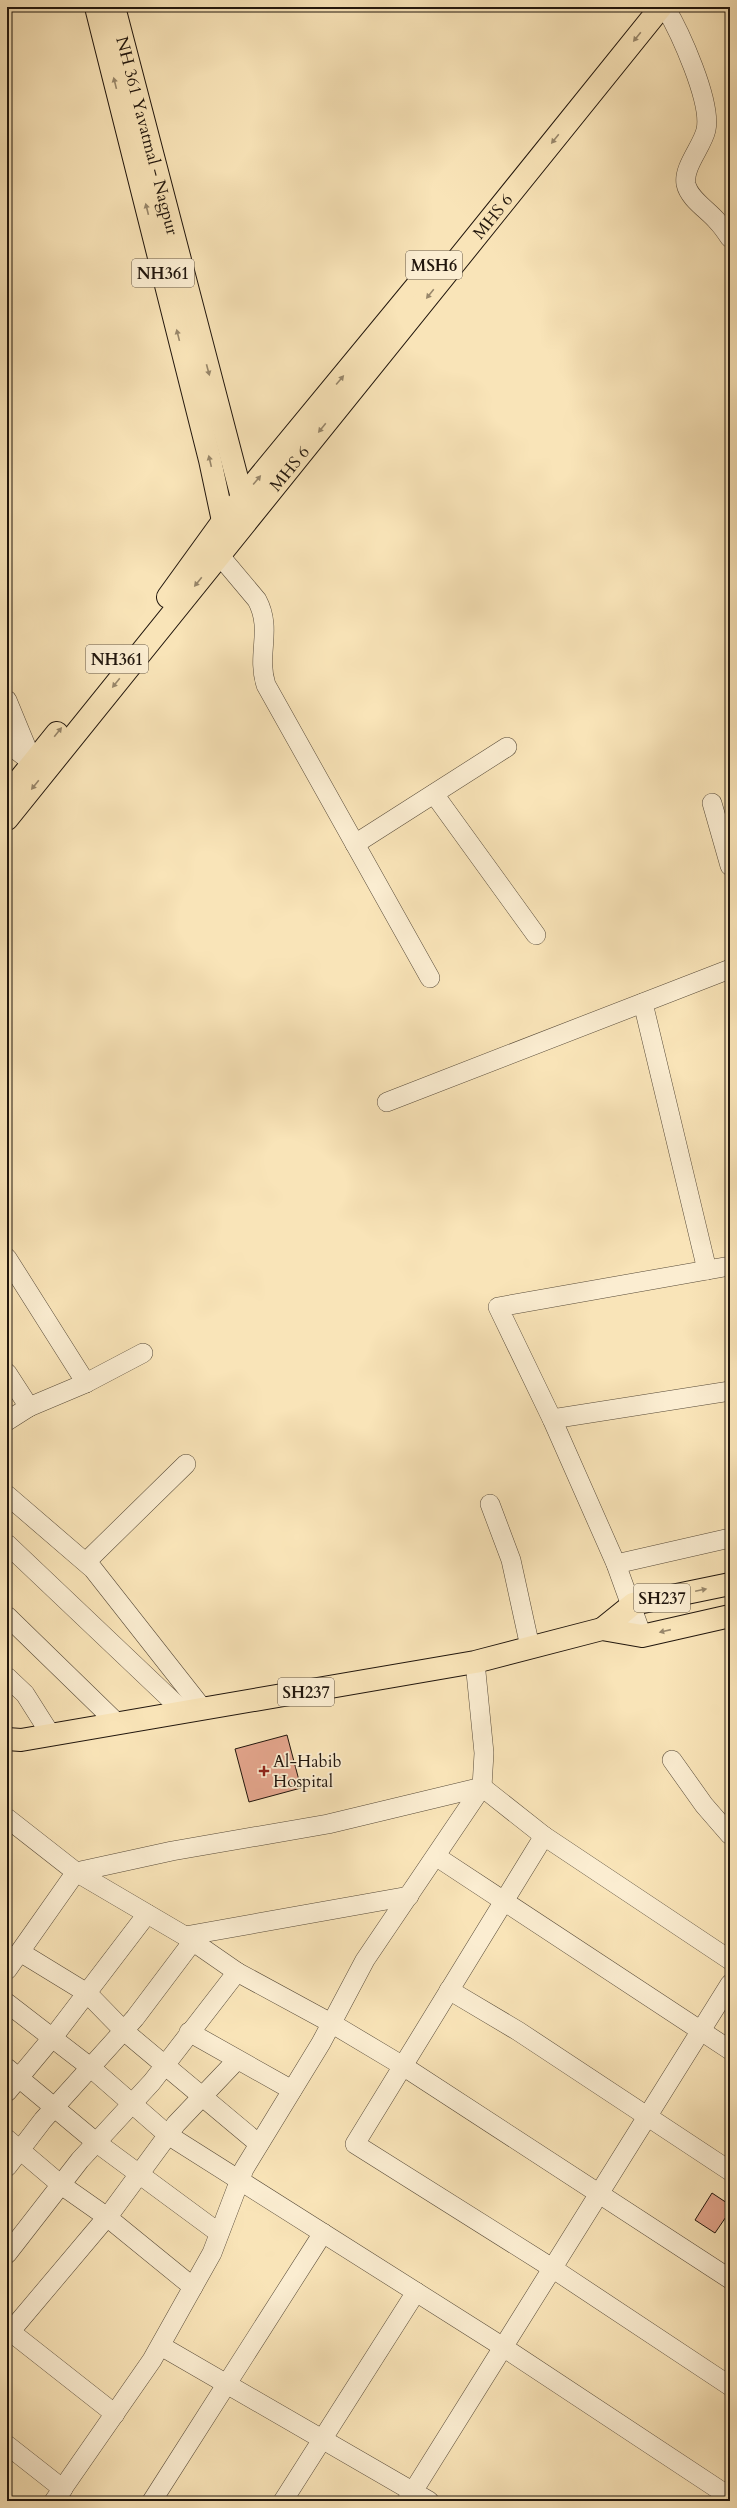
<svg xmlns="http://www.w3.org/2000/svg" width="737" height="2508" font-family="Cardo,serif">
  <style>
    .building { fill: #e3a58c; stroke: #21160d }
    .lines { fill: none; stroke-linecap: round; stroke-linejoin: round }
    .minor-casing { stroke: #574a38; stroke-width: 20 }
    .major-casing { stroke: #21160d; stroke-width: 24 }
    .minor { stroke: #fbedd1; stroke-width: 19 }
    .major { stroke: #f9e4b8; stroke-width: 22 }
    .oneway { fill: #98876b }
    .poi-dot { fill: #8f2418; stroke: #fbedd1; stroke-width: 1.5 }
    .labels { text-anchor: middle; stroke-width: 3.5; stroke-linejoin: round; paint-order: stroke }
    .shield { fill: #fbedd1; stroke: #625648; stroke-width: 1 }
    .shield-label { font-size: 16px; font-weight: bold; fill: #21160d }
    .street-label { font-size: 17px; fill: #21160d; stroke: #fbedd1 }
    .poi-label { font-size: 17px; fill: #21160d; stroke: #fbedd1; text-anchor: start }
  </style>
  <rect width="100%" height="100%" fill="#f9e4b8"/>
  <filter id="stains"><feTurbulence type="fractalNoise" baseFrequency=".005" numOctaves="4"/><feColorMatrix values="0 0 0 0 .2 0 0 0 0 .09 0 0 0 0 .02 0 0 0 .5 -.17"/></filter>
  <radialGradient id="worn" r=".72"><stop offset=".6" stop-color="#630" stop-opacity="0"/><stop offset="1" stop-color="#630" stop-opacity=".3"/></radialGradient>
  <!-- building -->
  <g class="building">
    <path d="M287,1735l14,53 -52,14 -14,-53z"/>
    <path d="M712,2193l18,12v6l-15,22 -20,-13z"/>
  </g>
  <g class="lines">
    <defs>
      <g id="minor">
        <path d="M665,7c15,25 47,95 41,123 -4,17 -23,37 -20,54 3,15 22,26 31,37 5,5 9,11 13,17"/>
        <path d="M210,544l47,56c16,30 -1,54 9,85l164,293"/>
        <path d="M7,700l26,63"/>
        <path d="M7,743l26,20"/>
        <path d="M434,794l102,141"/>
        <path d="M712,803l18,63"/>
        <path d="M355,844l152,-97"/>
        <path d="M643,1003l64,267"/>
        <path d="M387,1102l343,-133"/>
        <path d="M7,1258l79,125"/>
        <path d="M7,1373l22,34"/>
        <path d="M552,1419l178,-28"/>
        <path d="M7,1421l22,-14 57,-24 57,-30"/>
        <path d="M7,1495l86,74 110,140"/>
        <path d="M490,1504l21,56 19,87"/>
        <path d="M7,1544l177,168"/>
        <path d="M86,1562l100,-98"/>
        <path d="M616,1564l114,-26"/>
        <path d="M7,1616l111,108"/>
        <path d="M642,1636l-26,-72 -64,-145 -54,-112 232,-41"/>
        <path d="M7,1677l18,17 26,41"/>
        <path d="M672,1760l32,45 26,30"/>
        <path d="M7,1818l69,54 109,64 52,36 94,51 72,43 327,213"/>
        <path d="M544,1836l-189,308 197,124 178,118"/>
        <path d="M437,1857l293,193"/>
        <path d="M185,1936l224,-40"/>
        <path d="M20,1952l67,41 37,38 135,113"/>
        <path d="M7,1970l69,-98 96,-21 156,-27 154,-37 62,49 186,124"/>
        <path d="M449,1990l69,41 212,140"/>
        <path d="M7,2003l83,64 78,68 335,212 227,150"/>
        <path d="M189,2032l103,58"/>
        <path d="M7,2068l90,75 122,90"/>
        <path d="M7,2092l50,-60 90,-118"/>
        <path d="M7,2139l53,45 47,33 86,70"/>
        <path d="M7,2167l36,-47 92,-102 58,-77"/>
        <path d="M7,2254l73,-94 72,-78 85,-110"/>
        <path d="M7,2329l108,85"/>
        <path d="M10,2332l102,-121 64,-87 60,-63"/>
        <path d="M161,2346l268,155"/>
        <path d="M7,2445l56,44"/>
        <path d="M54,2501l98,-141 60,-107 32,-84 77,-126 44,-83 117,-173 2,-34 -9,-91"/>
        <path d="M152,2501l171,-268"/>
        <path d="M283,2501l133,-209"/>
        <path d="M407,2501l323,-517"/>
      </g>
      <g id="major">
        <path d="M96,7l114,453 13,61 6,8"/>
        <path id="s1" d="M114,7l131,502"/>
        <path d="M168,597l55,-76 201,-244"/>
        <path d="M7,795l50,-62"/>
        <path id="s2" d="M7,819l654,-812"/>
        <path d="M602,1629l31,-25 97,-20"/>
        <path d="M7,1739l14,1 454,-78 127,-33 40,7 88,-20"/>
      </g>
    </defs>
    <!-- minor casing -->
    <use href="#minor" class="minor-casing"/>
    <!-- major casing -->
    <use href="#major" class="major-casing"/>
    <!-- minor -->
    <use href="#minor" class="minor"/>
    <!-- major -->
    <use href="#major" class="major"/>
  </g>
  <!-- one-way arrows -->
  <defs><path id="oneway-solid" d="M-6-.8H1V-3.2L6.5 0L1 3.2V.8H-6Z"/></defs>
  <g class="oneway">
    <use href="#oneway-solid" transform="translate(637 37) rotate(129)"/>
    <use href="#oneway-solid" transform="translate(115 83) rotate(-104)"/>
    <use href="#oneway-solid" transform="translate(555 139) rotate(129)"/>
    <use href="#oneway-solid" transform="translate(147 209) rotate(-104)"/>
    <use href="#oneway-solid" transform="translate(430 294) rotate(129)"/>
    <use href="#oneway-solid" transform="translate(178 335) rotate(-104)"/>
    <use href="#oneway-solid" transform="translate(208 370) rotate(75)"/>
    <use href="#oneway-solid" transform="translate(340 380) rotate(-50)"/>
    <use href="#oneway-solid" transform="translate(322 428) rotate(129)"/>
    <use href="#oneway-solid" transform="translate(210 461) rotate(-103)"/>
    <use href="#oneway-solid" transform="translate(257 480) rotate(-50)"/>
    <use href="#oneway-solid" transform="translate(198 582) rotate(129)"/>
    <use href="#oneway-solid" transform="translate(116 683) rotate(129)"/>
    <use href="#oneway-solid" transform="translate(58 732) rotate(-51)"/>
    <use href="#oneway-solid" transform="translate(35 785) rotate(129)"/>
    <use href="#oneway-solid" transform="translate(701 1590) rotate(-12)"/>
    <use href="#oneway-solid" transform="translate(665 1631) rotate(167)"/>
  </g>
  <!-- markers -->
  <path class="poi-dot" d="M262 1765h4v4h4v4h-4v4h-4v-4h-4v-4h4z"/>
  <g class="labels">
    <!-- shield labels -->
    <g class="shield">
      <rect x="406" y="251" width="56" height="28" rx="3"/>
      <rect x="132" y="259" width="62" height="28" rx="3"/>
      <rect x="86" y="645" width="62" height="28" rx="3"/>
      <rect x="634" y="1584" width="56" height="28" rx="3"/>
      <rect x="278" y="1678" width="56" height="28" rx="3"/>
    </g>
    <g class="shield-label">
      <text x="434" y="271">MSH6</text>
      <text x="163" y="279">NH361</text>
      <text x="117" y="665">NH361</text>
      <text x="662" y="1604">SH237</text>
      <text x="306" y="1698">SH237</text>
    </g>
    <!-- street labels -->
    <g class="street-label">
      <text dy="6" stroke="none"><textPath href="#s1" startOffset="133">NH 361 Yavatmal - Nagpur</textPath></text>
      <text dy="6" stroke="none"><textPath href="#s2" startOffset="774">MHS 6</textPath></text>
      <text dy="6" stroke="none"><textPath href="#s2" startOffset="450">MHS 6</textPath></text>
    </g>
    <!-- poi labels -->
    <g class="poi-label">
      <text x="273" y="1767">Al-Habib<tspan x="273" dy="20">Hospital</tspan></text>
    </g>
  </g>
  <!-- margin -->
  <rect width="737" height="2508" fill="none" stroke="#f9e4b8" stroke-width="24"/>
  <rect x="8" y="8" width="721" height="2492" fill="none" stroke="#21160d" stroke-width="2"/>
  <rect x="12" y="12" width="713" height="2484" fill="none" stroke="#21160d"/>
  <rect width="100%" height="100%" filter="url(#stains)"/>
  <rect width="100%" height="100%" fill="url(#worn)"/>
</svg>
